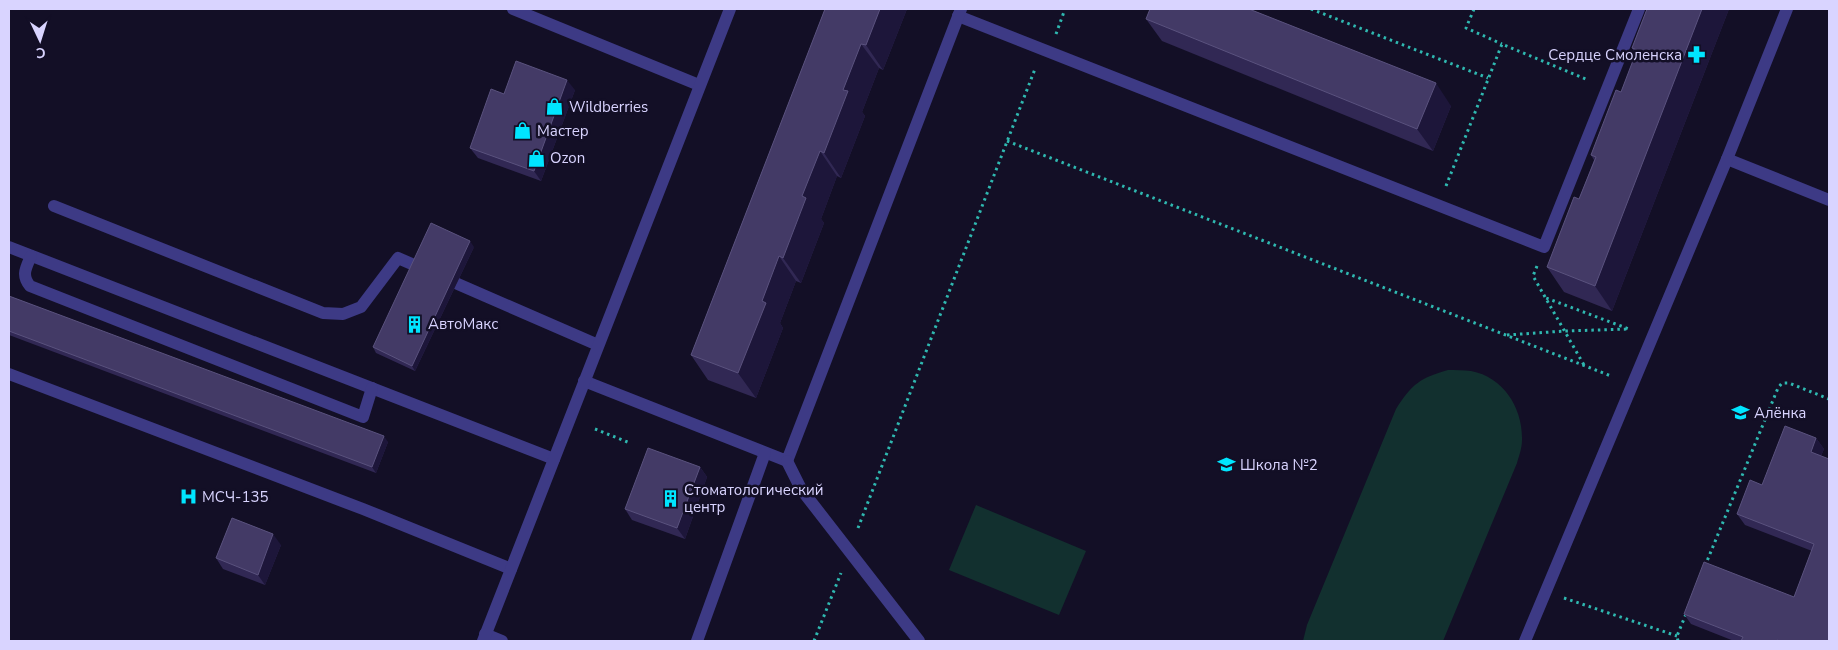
<svg xmlns="http://www.w3.org/2000/svg" width="1838" height="650" font-family="'Nunito Sans',sans-serif">
  <style>
    .green { fill: #12302f }
    .lines { fill: none; stroke-linecap: round; stroke-linejoin: round }
    .path { stroke: #2fb8b0; stroke-width: 3; stroke-dasharray: 2.5 4; stroke-linecap: butt }
    .service { stroke: #3d3a85; stroke-width: 12 }
    .minor { stroke: #3d3a85; stroke-width: 12 }
    .tertiary { stroke: #3d3a85; stroke-width: 12 }
    .wall { fill: #312854 }
    .shaded-wall { fill: #1d163a }
    .building { fill: #433a66; stroke: #5a527e }
    .labels { text-anchor: middle; stroke-width: 5; stroke-linejoin: round; paint-order: stroke }
    .poi-label { font-size: 15px; fill: #d9d4ff; stroke: #130f26; text-anchor: start }
  </style>
  <rect width="100%" height="100%" fill="#130f26"/>
  <!-- green -->
  <g class="green">
    <path d="M1448,370c7,0 16,0 23,1 33,6 52,38 51,69 0,8 -3,16 -5,23l-74,178h-140l4,-16 89,-216c16,-25 24,-31 52,-39z"/>
    <path d="M976,505l110,46 -27,64 -110,-45z"/>
  </g>
  <g class="lines">
    <!-- path -->
    <g class="path">
      <path d="M1311,9l177,69"/>
      <path d="M1474,9l-8,19 36,16"/>
      <path d="M1056,34l9,-25"/>
      <path d="M1007,141l604,235"/>
      <path d="M1446,186l56,-142 86,36"/>
      <path d="M1537,266l-4,10 51,89"/>
      <path d="M1507,335l58,-4 64,-2 -83,-31"/>
      <path d="M595,429l35,14"/>
      <path d="M858,528l177,-459"/>
      <path d="M1705,566l73,-178 4,-5h7l40,16"/>
      <path d="M1564,598l113,38"/>
      <path d="M814,641l27,-68"/>
      <path d="M1678,641l-1,-5 9,-22"/>
    </g>
    <!-- service -->
    <g class="service">
      <path d="M513,9l186,76"/>
      <path d="M958,16l586,231 95,-238"/>
      <path d="M1727,159l102,41"/>
      <path d="M54,206l269,107 20,1 18,-7 37,-49 200,87"/>
      <path d="M9,247l545,212"/>
      <path d="M31,256c-5,12 -10,19 -1,30l333,131 9,-29"/>
      <path d="M9,374l354,135 148,60"/>
      <path d="M584,381l203,80 174,-452"/>
      <path d="M787,461l14,28 118,152"/>
      <path d="M485,634l17,7"/>
      <path d="M697,641l68,-188"/>
    </g>
    <!-- minor -->
    <path class="minor" d="M1525,641l202,-482 60,-150"/>
    <!-- tertiary -->
    <path class="tertiary" d="M483,641l247,-632"/>
  </g>
  <!-- wall -->
  <g class="wall">
    <path d="M825,9h82l-24,61 -4,-2 -17,44 3,4 -24,62 -4,-2 -16,43 3,4 -23,60 -5,-2 -16,42 3,5 -27,70 -48,-18 -17,-25z"/>
    <path d="M1647,9h82l-117,302 -48,-19 -17,-25 32,-68 15,-39 -3,-5 30,-63 15,-38 -4,-6z"/>
    <path d="M1146,19l305,87 -18,45 -271,-110z"/>
    <path d="M575,90l-34,91 -63,-23 -8,-10 34,-54z"/>
    <path d="M474,247l-59,124 -39,-18 -3,-6z"/>
    <path d="M9,296l379,146 -12,31 -367,-138z"/>
    <path d="M1816,438l8,11 -3,7 8,185h-95l-43,-17 -7,-10 110,-17 18,-46 -67,-26 -8,-11z"/>
    <path d="M700,467l7,10 -22,62 -53,-19 -7,-11z"/>
    <path d="M281,545l-16,40 -42,-16 -7,-11z"/>
  </g>
  <!-- shaded-wall -->
  <g class="shaded-wall">
    <path d="M880,9h27l-24,61 -17,-25z"/>
    <path d="M1702,9h27l-117,302 -17,-25z"/>
    <path d="M861,44l18,24 -17,44 3,4 -24,62 -17,-25 19,-63z"/>
    <path d="M567,80l8,10 -34,91 -7,-10z"/>
    <path d="M1436,83l15,23 -18,45 -16,-22z"/>
    <path d="M820,151l17,25 -16,43 3,4 -23,60 -18,-25 19,-62z"/>
    <path d="M470,241l4,6 -59,124 -3,-5z"/>
    <path d="M779,256l17,25 -16,42 3,5 -27,70 -18,-25 24,-72z"/>
    <path d="M384,436l4,6 -12,31 -4,-6z"/>
    <path d="M1816,438l8,11 -6,13 -7,-10z"/>
    <path d="M700,467l7,10 -22,62 -8,-11z"/>
    <path d="M273,534l8,11 -16,40 -7,-10z"/>
  </g>
  <!-- building -->
  <g class="building">
    <path d="M825,9h55l-14,36 -5,-1 -18,46 5,1 -24,62 -4,-2 -18,45 4,2 -23,60 -4,-2 -17,45 4,2 -28,70 -47,-18z"/>
    <path d="M1150,9h99l187,74 -19,46 -271,-110z"/>
    <path d="M1647,9h55l-107,277 -48,-19 27,-70 5,2 17,-42 -5,-2 25,-65 5,2 16,-42 -5,-2z"/>
    <path d="M516,61l51,19 -33,91 -64,-23 21,-59 13,5z"/>
    <path d="M431,223l39,18 -58,125 -39,-19z"/>
    <path d="M9,296l375,140 -12,31 -363,-136z"/>
    <path d="M1785,426l31,12 -5,14 18,7v182h-50l-2,-1 -1,1h-35l2,-4 -59,-23 20,-52 90,35 20,-53 -77,-30 13,-34 12,5z"/>
    <path d="M648,448l52,19 -23,61 -52,-19z"/>
    <path d="M232,518l41,16 -15,41 -42,-17z"/>
  </g>
  <!-- icons -->
  <defs>
    <symbol id="pharmacy-bare" viewBox="-9 -9 18 18"><path d="M-2-6h4v4h4v4h-4v4h-4v-4h-4v-4h4Z" fill="#00e5ff" stroke="#130f26" stroke-width="2.5" paint-order="stroke"/></symbol>
    <symbol id="shop-bare" viewBox="-9 -9 18 18"><path d="M-5-2.5h2.3a2.7 3.5 0 0 1 5.4 0H5L5.5 6h-11ZM-1.5-2.5h3a1.5 2.3 0 0 0-3 0Z" fill="#00e5ff" stroke="#130f26" stroke-width="2.5" paint-order="stroke"/></symbol>
    <symbol id="building-bare" viewBox="-9 -9 18 18"><path d="M-4-6H4V6H1V3H-1V6H-4ZM-2.5-4.3h1.7v1.8h-1.7ZM.8-4.3h1.7v1.8H.8ZM-2.5-1h1.7V.8h-1.7ZM.8-1h1.7V.8H.8Z" fill="#00e5ff" stroke="#130f26" stroke-width="2.5" paint-order="stroke"/></symbol>
    <symbol id="school-bare" viewBox="-9 -9 18 18"><path d="M0-5L7-2L0 1L-7-2ZM-4 1L0 2.5L4 1V4Q0 6-4 4Z" fill="#00e5ff" stroke="#130f26" stroke-width="2.5" paint-order="stroke"/></symbol>
    <symbol id="hospital-bare" viewBox="-9 -9 18 18"><path d="M-5-5h3v3.5h4V-5h3V5h-3V1.5h-4V5h-3Z" fill="#00e5ff" stroke="#130f26" stroke-width="2.5" paint-order="stroke"/></symbol>
  </defs>
  <g fill-rule="evenodd">
    <use href="#pharmacy-bare" x="1684" y="42" width="25" height="25"/>
    <use href="#shop-bare" x="542" y="94" width="25" height="25"/>
    <use href="#shop-bare" x="510" y="118" width="25" height="25"/>
    <use href="#shop-bare" x="524" y="146" width="25" height="25"/>
    <use href="#building-bare" x="402" y="312" width="25" height="25"/>
    <use href="#school-bare" x="1728" y="400" width="25" height="25"/>
    <use href="#school-bare" x="1214" y="452" width="25" height="25"/>
    <use href="#hospital-bare" x="176" y="484" width="25" height="25"/>
    <use href="#building-bare" x="658" y="486" width="25" height="25"/>
  </g>
  <g class="labels">
    <!-- poi labels -->
    <g class="poi-label">
      <text x="1682" y="60" text-anchor="end">Сердце Смоленска</text>
      <text x="569" y="112">Wildberries</text>
      <text x="537" y="136">Мастер</text>
      <text x="550" y="163">Ozon</text>
      <text x="428" y="329">АвтоМакс</text>
      <text x="1754" y="418">Алёнка</text>
      <text x="1240" y="470">Школа №2</text>
      <text x="684" y="495">Стоматологический<tspan x="684" dy="17">центр</tspan></text>
      <text x="202" y="502">МСЧ-135</text>
    </g>
  </g>
  <!-- border -->
  <rect width="1838" height="650" fill="none" stroke="#d9d4ff" stroke-width="20"/>
  <!-- north arrow -->
  <g transform="translate(40 40) rotate(176)" stroke="#130f26" stroke-width="4" paint-order="stroke">
  <path d="M0-4L9 19L0 12L-9 19Z" fill="#d9d4ff"/>
  <text y="-8" font-size="14" font-weight="bold" text-anchor="middle" fill="#d9d4ff">С</text>
  </g>
</svg>
